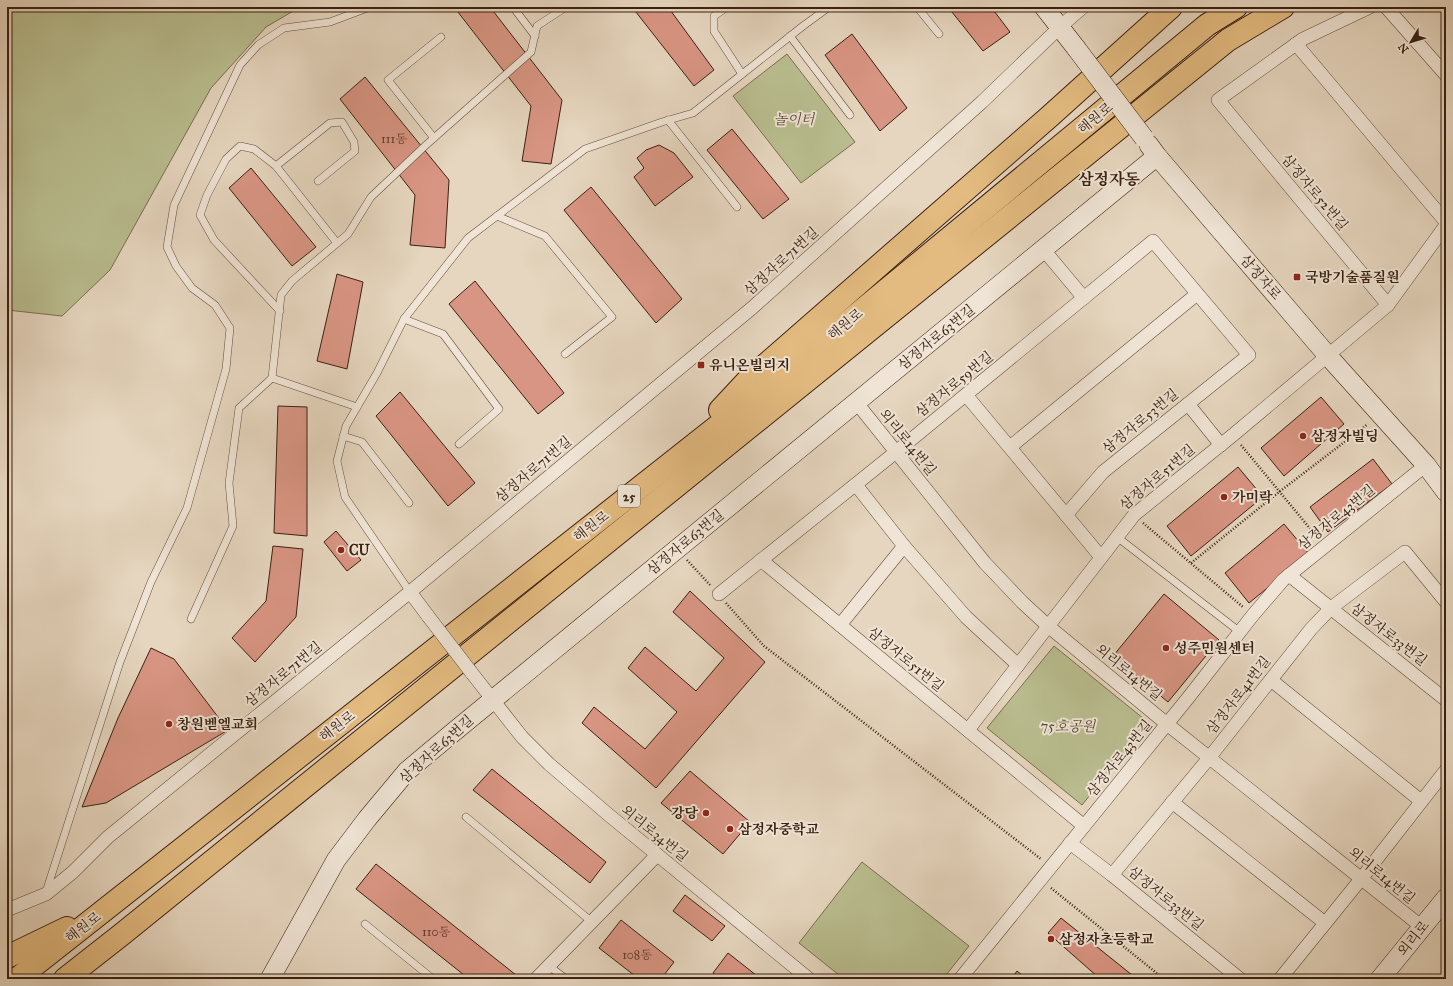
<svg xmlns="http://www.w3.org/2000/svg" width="1453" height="986" font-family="'IM FELL Great Primer','Noto Serif KR',serif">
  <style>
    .green { fill: #b9bd8f; stroke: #7a6e50 }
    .building { fill: #d99583; stroke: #3a2011 }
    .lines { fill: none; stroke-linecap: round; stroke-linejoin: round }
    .lane-casing { stroke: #654e3c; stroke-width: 8 }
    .street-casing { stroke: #654e3c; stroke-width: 14 }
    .secondary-casing { stroke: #3a2011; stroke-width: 20 }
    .highway-casing { stroke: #3a2011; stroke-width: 24 }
    .path { stroke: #3a2011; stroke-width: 2.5; stroke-dasharray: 1 2; stroke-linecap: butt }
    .lane { stroke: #efe4d5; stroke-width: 7 }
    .street { stroke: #efe4d5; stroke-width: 13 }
    .secondary { stroke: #efe4d5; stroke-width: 19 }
    .highway { stroke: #e3bb80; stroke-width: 22 }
    .street-bridge-casing { stroke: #654e3c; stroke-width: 14; stroke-linecap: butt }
    .secondary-bridge-casing { stroke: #3a2011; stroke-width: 20; stroke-linecap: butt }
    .street-bridge { stroke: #efe4d5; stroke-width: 13 }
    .secondary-bridge { stroke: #efe4d5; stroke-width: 19 }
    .poi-dot { fill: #8f2418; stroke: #efe4d5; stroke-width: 1.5 }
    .labels { text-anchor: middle; stroke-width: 4; stroke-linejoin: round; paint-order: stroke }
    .number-label { font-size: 12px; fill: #623d2e }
    .shield { fill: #efe4d5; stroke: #705b4c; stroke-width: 1 }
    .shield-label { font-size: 13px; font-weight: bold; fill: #3a2011 }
    .street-label { font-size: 14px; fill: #3a2011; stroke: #efe4d5 }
    .park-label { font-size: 14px; font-style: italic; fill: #5a4730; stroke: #efe4d5 }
    .poi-label { font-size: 14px; font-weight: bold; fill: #3a2011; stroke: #efe4d5; text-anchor: start }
    .quarter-label { font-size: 16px; font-weight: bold; fill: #3a2011; stroke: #efe4d5 }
  </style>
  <rect width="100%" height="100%" fill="#e6d6bf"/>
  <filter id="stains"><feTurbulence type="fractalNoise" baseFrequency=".005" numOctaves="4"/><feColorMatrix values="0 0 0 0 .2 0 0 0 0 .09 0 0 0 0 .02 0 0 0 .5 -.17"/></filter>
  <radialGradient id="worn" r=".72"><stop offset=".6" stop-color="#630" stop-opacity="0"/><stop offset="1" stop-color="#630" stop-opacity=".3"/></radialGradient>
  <!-- green -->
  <g class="green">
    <path d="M7,7h293l-34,20 -55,61 -101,182 -48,46 -55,-6z"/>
    <path d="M787,54l68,88 -54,41 -68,-87z"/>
    <path d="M1054,646l95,77 -67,82 -95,-77z"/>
    <path d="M862,862l107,84 -26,33h-99l-45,-36z"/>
  </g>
  <!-- building -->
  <g class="building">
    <path d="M454,7h36l72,93 -11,64 -29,-3 9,-55z"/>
    <path d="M632,7h36l46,63 -20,16z"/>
    <path d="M948,7h43l19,25 -27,19z"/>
    <path d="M852,34l55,74 -27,23 -55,-76z"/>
    <path d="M365,77l84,103 -4,68 -35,-3 5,-50 -75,-96z"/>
    <path d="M732,129l57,70 -26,20 -56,-69z"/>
    <path d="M659,145l15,8 19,24 -38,29 -21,-29 10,-9 -7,-10 9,-8z"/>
    <path d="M251,168l65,79 -24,19 -63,-78z"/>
    <path d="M591,187l91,112 -26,24 -92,-113z"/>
    <path d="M337,274l26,8 -16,87 -30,-8z"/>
    <path d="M475,281l89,112 -26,21 -89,-110z"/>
    <path d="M400,392l75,91 -27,23 -72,-90z"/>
    <path d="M1321,397l23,27 -60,52 -23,-28z"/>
    <path d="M278,406l29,1v129l-33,-3z"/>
    <path d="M1373,459l19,25 -64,48 -18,-25z"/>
    <path d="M1238,467l25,30 -72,59 -24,-30z"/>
    <path d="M1284,524l25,30 -60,49 -24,-30z"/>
    <path d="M336,531l25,29 -14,11 -23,-29z"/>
    <path d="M273,546l30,3 -7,68 -41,45 -23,-24 34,-37z"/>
    <path d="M690,591l75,71 -109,126 -74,-65 12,-16 51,42 32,-37 -49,-44 17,-21 51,44 28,-33 -51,-46z"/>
    <path d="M1164,594l55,46 -51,62 -55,-46z"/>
    <path d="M151,648l23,11 54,71 -122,73 -24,4 36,-89z"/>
    <path d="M492,769l114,93 -16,21 -117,-93z"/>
    <path d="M690,771l60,51 -27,32 -62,-51z"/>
    <path d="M376,864l140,111 -4,4h-43l-113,-90z"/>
    <path d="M685,895l40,31 -13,15 -39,-30z"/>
    <path d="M1061,918l76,61h-39l1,-1 -51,-45z"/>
    <path d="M621,920l53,42 -13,17h-22l-40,-31z"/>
    <path d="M728,953l33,26h-41l-7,-6z"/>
    <path d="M1017,971l10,8h-16z"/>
  </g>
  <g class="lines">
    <defs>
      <g id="lane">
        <path d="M513,7l22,29"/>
        <path d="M727,7l-13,9v15l28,43"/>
        <path d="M917,7l22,27"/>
        <path d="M790,36l60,79"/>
        <path d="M668,120l69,87"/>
        <path d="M434,138l-46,-58 53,-43"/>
        <path d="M276,166l54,-43 12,-1 12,20 1,9 -37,30"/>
        <path d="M497,216l48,20 67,81 -47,37"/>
        <path d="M280,311l-66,-71 -14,-25 7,-20 19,-36 14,-13 14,3 22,17 61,77"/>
        <path d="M404,319l39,15 56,75 -40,35"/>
        <path d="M357,407l-85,-29 9,-83 11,-14 56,-47 23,-37 55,-52 105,-93 6,-26 29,-19"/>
        <path d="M343,436l19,6 47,61"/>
        <path d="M1117,537l123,95"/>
        <path d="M410,592l-65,-95 -8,-36 9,-35 31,-53 27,-54 64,-81 117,-89 77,-27 31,-9 110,-87 26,-19"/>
        <path d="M191,619l42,-93 -4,-43 10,-75 33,-30"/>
        <path d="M466,817l126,105"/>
        <path d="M46,892l74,-230 31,-80 36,-74 39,-139 4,-41 -15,-23 -23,-17 -16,-22 -9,-19 7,-42 66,-140 18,-20 26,-17 46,-6 40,-15"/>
        <path d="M365,924l68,55"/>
        <path d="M549,966l17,13"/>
      </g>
      <g id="street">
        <path d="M1370,7l-67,32 -85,61 170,205"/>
        <path d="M1386,7l60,68"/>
        <path d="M1296,44l150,178"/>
        <path d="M1043,249l41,49"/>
        <path d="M966,395l135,162"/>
        <path d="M856,402l129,161 37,39 26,24 119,98 255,203"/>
        <path d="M1188,404l33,41"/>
        <path d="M1010,447l187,-153"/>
        <path d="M856,485l48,61 62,71 52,48"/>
        <path d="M761,560l323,266"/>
        <path d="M1289,575l157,125"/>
        <path d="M410,592l18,24"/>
        <path d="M719,594l177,-142 257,-211 96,114 -146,117 -37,43"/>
        <path d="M840,625l64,-79"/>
        <path d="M471,672l51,65 27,27 61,52 199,163"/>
        <path d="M1271,680l150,121"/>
        <path d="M968,730l166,-215 99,-80 155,-130 58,-80"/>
        <path d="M1172,802l153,121"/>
        <path d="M1070,843l42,32 128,104"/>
        <path d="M1112,875l97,-117 102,-129 20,-21 74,-56 41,50"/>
        <path d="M7,910l39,-16 27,-22 35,-35 302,-245 342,-284 230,-206 78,-75 23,-20"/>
        <path d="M536,979l121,-124"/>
        <path d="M960,979l228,-281 65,-83 30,-35 143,-115"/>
        <path d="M1280,979l81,-100 85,-109"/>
      </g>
      <g id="secondary">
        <path d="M1044,7l32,41"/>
        <path d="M1149,145l8,11 171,200 98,109 20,27"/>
        <path d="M270,979l66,-119 31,-41 40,-48 49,-41 701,-574"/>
        <path d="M1380,979l66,-81"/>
      </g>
      <g id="highway">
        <path d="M720,410l27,-29 302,-264 122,-110"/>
        <path d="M7,957l60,-29"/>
        <path d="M17,979l787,-621 403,-333 29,-18"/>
        <path d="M65,979l56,-44 1107,-895 55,-33"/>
      </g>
    </defs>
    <!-- lane casing -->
    <use href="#lane" class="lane-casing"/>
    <!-- street casing -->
    <use href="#street" class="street-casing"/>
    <!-- secondary casing -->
    <use href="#secondary" class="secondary-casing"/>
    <!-- highway casing -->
    <use href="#highway" class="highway-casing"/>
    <!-- path -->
    <g class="path">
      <path d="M1241,445l76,92"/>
      <path d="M1143,523l100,84"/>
      <path d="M687,560l24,26"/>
      <path d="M1191,563l88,-71 89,-68"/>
      <path d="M726,603l38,43 277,213"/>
      <path d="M1051,888l113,91"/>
    </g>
    <!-- lane -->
    <use href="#lane" class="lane"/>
    <!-- street -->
    <use href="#street" class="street"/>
    <!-- secondary -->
    <use href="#secondary" class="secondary"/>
    <!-- highway -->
    <use href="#highway" class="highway"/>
    <defs>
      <path id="street-bridge" d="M428,616l43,56"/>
      <path id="secondary-bridge" d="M1076,48l68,90"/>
    </defs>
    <!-- street-bridge casing -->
    <use href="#street-bridge" class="street-bridge-casing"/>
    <!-- secondary-bridge casing -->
    <use href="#secondary-bridge" class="secondary-bridge-casing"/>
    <!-- street-bridge -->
    <use href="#street-bridge" class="street-bridge"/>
    <!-- secondary-bridge -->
    <use href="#secondary-bridge" class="secondary-bridge"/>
  </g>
  <!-- markers -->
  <g class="poi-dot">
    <rect x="1293" y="273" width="8" height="8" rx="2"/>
    <rect x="697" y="361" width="8" height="8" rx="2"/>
    <circle cx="1303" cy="436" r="4"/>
    <circle cx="1224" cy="497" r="4"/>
    <circle cx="341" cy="550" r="4"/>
    <circle cx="1166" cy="648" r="4"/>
    <circle cx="169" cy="724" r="4"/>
    <circle cx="706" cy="813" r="4"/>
    <circle cx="730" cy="829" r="4"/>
    <circle cx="1051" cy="939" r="4"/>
  </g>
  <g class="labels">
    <!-- number labels -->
    <g class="number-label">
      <text x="394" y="143">111동</text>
      <text x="436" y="936">110동</text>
      <text x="637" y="959">108동</text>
    </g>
    <!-- shield labels -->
    <rect class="shield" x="618" y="485" width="22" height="22" rx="3"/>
    <g class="shield-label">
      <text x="629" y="501">25</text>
    </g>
    <!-- street labels -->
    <g class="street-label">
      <text transform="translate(1095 118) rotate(-40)" y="5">해원로</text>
      <text transform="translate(1315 192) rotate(50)" y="5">삼정자로52번길</text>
      <text transform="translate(781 261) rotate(-42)" y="5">삼정자로71번길</text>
      <text transform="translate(1261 277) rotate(49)" y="5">삼정자로</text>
      <text transform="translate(845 324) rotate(-40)" y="5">해원로</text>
      <text transform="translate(936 337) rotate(-39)" y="5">삼정자로63번길</text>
      <text transform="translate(954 384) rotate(-39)" y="5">삼정자로59번길</text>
      <text transform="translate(1140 421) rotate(-39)" y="5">삼정자로53번길</text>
      <text transform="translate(908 442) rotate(51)" y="5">외리로14번길</text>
      <text transform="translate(533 469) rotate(-40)" y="5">삼정자로71번길</text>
      <text transform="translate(1157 477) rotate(-40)" y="5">삼정자로51번길</text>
      <text transform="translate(1336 517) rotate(-39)" y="5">삼정자로43번길</text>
      <text transform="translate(591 526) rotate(-38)" y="5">해원로</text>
      <text transform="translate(685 542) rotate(-39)" y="5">삼정자로63번길</text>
      <text transform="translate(1389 634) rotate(38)" y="5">삼정자로33번길</text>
      <text transform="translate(906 659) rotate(39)" y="5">삼정자로51번길</text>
      <text transform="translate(1129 672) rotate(39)" y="5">외리로14번길</text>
      <text transform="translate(283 674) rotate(-39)" y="5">삼정자로71번길</text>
      <text transform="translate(1238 695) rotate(-52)" y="5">삼정자로41번길</text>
      <text transform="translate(337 726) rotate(-38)" y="5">해원로</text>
      <text transform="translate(436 749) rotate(-42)" y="5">삼정자로63번길</text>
      <text transform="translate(1119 758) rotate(-51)" y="5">삼정자로43번길</text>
      <text transform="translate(655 833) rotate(39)" y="5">외리로34번길</text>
      <text transform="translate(1382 875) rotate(39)" y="5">외리로14번길</text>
      <text transform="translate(1166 898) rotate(39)" y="5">삼정자로33번길</text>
      <text transform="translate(83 927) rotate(-38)" y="5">해원로</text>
      <text transform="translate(1413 938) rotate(-51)" y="5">외리로</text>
    </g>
    <!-- park labels -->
    <g class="park-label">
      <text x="794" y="124">놀이터</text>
      <text x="1068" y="731">75호공원</text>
    </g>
    <!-- poi labels -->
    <g class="poi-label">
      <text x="1305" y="282">국방기술품질원</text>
      <text x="709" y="370">유니온빌리지</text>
      <text x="1311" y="441">삼정자빌딩</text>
      <text x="1232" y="502">가미락</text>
      <text x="349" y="555">CU</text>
      <text x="1174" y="653">성주민원센터</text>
      <text x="177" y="729">창원벧엘교회</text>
      <text x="698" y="818" text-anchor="end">강당</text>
      <text x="738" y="834">삼정자중학교</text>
      <text x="1059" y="944">삼정자초등학교</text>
    </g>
    <!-- quarter labels -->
    <g class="quarter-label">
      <text x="1109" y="185">삼정자동</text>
    </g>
  </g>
  <!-- margin -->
  <rect width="1453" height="986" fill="none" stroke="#e6d6bf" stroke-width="24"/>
  <rect x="8" y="8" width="1437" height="970" fill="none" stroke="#3a2011" stroke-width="2"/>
  <rect x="12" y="12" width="1429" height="962" fill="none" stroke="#3a2011"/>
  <!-- north arrow -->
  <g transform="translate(1411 42) rotate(232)" stroke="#efe4d5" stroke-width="3" paint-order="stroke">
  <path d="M0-3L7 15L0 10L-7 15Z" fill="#3a2011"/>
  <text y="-6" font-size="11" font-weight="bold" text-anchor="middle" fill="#3a2011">N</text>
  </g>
  <rect width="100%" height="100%" filter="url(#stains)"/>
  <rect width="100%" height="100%" fill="url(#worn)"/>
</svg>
